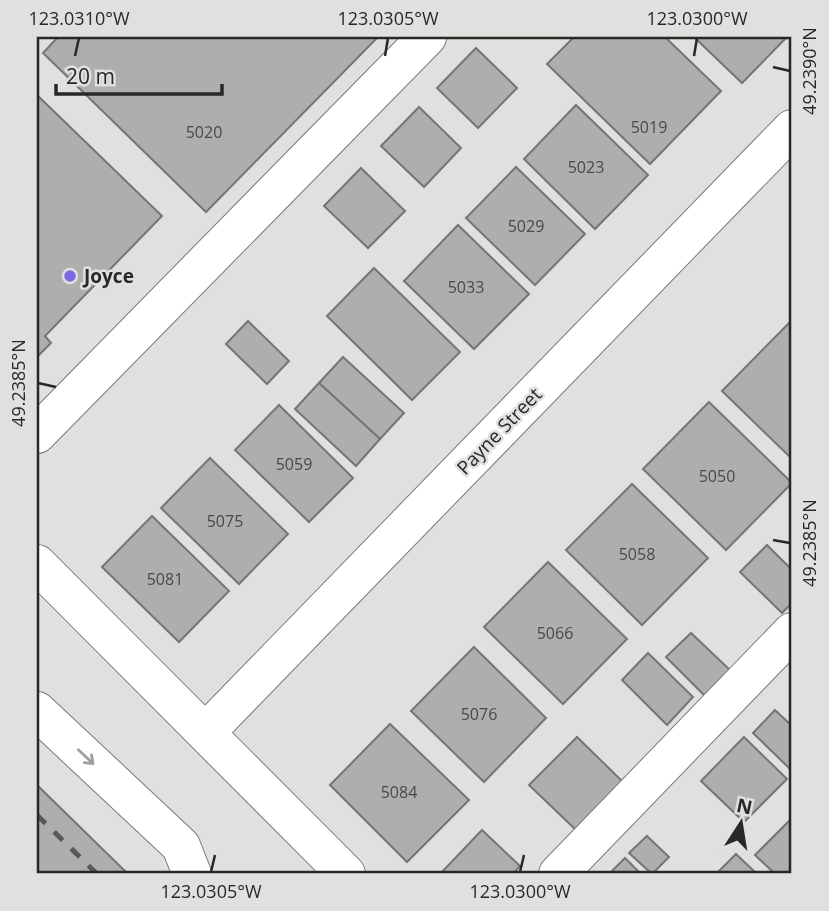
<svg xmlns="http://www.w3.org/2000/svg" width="829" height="911" font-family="'Open Sans',sans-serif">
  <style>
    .building { fill: #adafac; stroke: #737673; stroke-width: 2 }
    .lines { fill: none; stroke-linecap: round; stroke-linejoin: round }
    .minor-casing { stroke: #787b77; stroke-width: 40 }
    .minor { stroke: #fff; stroke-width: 38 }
    .rail { stroke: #585a57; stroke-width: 5; stroke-dasharray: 12 12; stroke-linecap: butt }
    .oneway { stroke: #9e9f9e }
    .ticks { fill: none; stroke: #282927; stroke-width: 2.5 }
    .poi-dot { fill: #8067e2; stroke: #dee1dd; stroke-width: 2.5 }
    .labels { text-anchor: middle; stroke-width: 5; stroke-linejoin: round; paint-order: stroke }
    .number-label { font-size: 16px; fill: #494a48 }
    .poi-label { font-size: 19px; font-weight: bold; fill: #282927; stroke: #dee1dd; text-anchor: start }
    .street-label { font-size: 19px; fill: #282927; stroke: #dee1dd }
    .neatline { fill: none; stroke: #282927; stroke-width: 2.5 }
    .ticks-label { font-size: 18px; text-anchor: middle; fill: #282927 }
  </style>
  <rect width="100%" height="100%" fill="#dee1dd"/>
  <!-- building -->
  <g class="building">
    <path d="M58,37h316l2,2 -170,173 -163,-159z"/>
    <path d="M574,37h91l56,54 -71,73 -103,-100z"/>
    <path d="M694,37h93l-45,46z"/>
    <path d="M476,48l41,40 -39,40 -41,-40z"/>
    <path d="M37,95l125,121 -117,120 6,7 -14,14z"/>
    <path d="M576,105l72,70 -53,54 -71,-70z"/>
    <path d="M419,107l42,41 -37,39 -43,-41z"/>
    <path d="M516,167l69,67 -50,51 -69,-67z"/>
    <path d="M361,168l44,43 -37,37 -44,-42z"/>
    <path d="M458,225l71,69 -55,55 -70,-68z"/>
    <path d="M374,268l86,84 -48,48 -85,-84z"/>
    <path d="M248,321l41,40 -22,23 -41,-40z"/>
    <path d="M790,322l2,2v135l-70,-68z"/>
    <path d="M343,357l61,56 -24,26 -61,-56z"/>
    <path d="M319,383l61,56 -24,27 -61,-57z"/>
    <path d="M709,402l83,81 -66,67 -83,-81z"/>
    <path d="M279,405l74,73 -44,44 -74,-72z"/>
    <path d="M210,458l78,76 -49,50 -78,-76z"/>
    <path d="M632,484l76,74 -66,67 -76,-75z"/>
    <path d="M152,516l77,75 -50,51 -77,-75z"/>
    <path d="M767,545l25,25v33l-10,10 -42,-41z"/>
    <path d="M548,562l79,77 -64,65 -79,-77z"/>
    <path d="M691,633l39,37 -25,26 -39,-39z"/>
    <path d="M474,647l72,71 -62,64 -73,-71z"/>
    <path d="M648,653l45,44 -26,28 -45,-45z"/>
    <path d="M775,710l17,16 -2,43 -37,-36z"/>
    <path d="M390,724l79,76 -62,62 -77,-77z"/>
    <path d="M577,737l46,45 -47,48 -47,-45z"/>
    <path d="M744,737l43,42 -43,43 -43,-41z"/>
    <path d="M37,785l90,88 -1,1h-89z"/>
    <path d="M792,818v56h-17l-20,-19z"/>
    <path d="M482,830l38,36 -7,8h-73z"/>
    <path d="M647,836l22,21 -17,17 -23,-21z"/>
    <path d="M736,854l21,20h-41z"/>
    <path d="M625,858l16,16h-32z"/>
  </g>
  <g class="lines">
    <defs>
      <g id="minor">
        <path d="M37,434l390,-397"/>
        <path d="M37,564l309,310"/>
        <path d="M37,711l144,135 11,28"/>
        <path d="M206,732l586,-603"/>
        <path d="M558,874l234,-242"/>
      </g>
    </defs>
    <!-- minor casing -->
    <use href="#minor" class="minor-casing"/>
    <!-- minor -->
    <use href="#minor" class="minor"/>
    <!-- rail -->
    <path class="rail" d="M37,815l60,59"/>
  </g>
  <!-- one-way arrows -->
  <defs><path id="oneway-shaft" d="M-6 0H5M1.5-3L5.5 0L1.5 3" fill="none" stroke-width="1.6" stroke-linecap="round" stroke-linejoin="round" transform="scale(1.75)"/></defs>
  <use class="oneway" href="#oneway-shaft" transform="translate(86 757) rotate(43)"/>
  <!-- ticks -->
  <path class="ticks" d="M75,56l4,-18M385,56l3,-18M694,56l3,-18M773,67l17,4M38,383l18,4M773,540l17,3M211,872l4,-17M520,872l4,-17"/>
  <!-- markers -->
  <circle class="poi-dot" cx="70" cy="276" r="7"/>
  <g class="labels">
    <!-- number labels -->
    <g class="number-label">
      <text x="649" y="133">5019</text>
      <text x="204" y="138">5020</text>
      <text x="586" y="173">5023</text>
      <text x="526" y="232">5029</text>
      <text x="466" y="293">5033</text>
      <text x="294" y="470">5059</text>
      <text x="717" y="482">5050</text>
      <text x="225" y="527">5075</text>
      <text x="637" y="560">5058</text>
      <text x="165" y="585">5081</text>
      <text x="555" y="639">5066</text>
      <text x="479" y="720">5076</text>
      <text x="399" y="798">5084</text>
    </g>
    <!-- poi labels -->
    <g class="poi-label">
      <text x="84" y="283">Joyce</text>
    </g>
    <!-- street labels -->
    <g class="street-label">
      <text transform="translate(499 431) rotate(-46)" y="7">Payne Street</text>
    </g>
  </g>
  <!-- border -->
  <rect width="829" height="911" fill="none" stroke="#dee1dd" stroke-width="77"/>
  <!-- north arrow -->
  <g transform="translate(741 823) rotate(12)" stroke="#dee1dd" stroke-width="5" paint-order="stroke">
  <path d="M0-5L12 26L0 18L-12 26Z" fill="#282927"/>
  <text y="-10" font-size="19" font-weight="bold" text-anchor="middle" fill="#282927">N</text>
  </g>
  <!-- scale -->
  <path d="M56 84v10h166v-10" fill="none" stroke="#282927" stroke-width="3.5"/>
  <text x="66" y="84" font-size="21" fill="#282927" stroke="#dee1dd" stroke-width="5" paint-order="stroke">20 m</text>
  <rect x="38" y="38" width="752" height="834" class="neatline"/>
  <g class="ticks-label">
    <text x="79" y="25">123.0310°W</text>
    <text x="388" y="25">123.0305°W</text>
    <text x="697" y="25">123.0300°W</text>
    <text transform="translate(810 71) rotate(-90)" y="6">49.2390°N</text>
    <text transform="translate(19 383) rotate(-90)" y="6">49.2385°N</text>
    <text transform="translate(810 543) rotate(-90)" y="6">49.2385°N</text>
    <text x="211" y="898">123.0305°W</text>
    <text x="520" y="898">123.0300°W</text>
  </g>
</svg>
